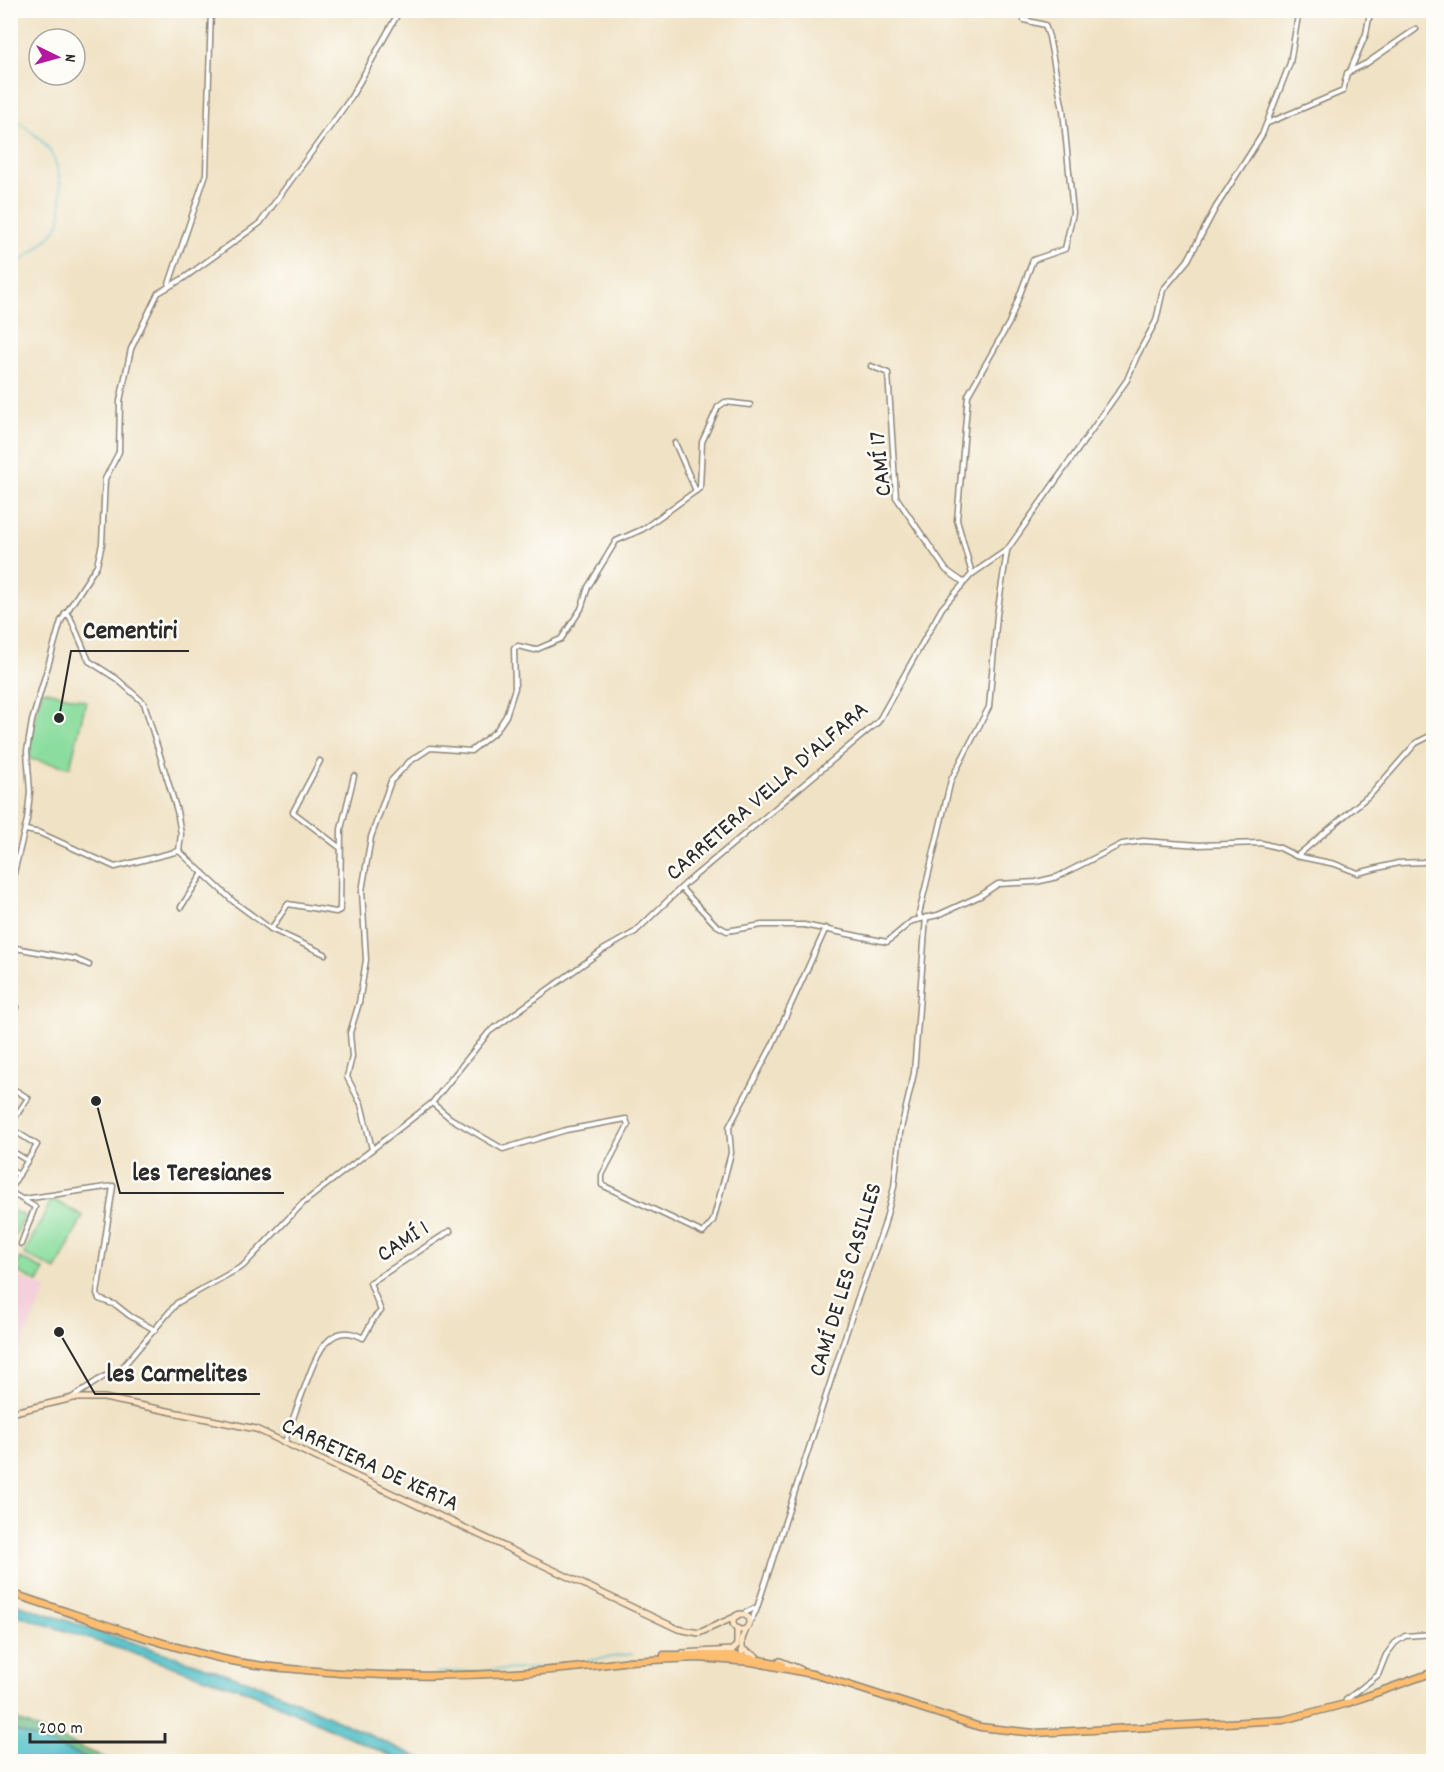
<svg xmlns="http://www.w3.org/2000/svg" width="1444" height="1772" font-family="Dekko,sans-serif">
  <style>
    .built { fill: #f4cfdc }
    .green { fill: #8add9e; stroke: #5a8464; stroke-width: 1.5 }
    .forest { fill: #6fbc85; stroke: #4d7458; stroke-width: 1.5 }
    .water { fill: #52bfc8; stroke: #3e757a; stroke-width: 1.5 }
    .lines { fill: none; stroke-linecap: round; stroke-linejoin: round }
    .stream { stroke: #52bfc8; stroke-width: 1.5 }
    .minor-casing { stroke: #8e8678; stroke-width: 7 }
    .secondary-casing { stroke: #8e8678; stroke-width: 8 }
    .primary-casing { stroke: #8e8678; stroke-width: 9 }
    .minor { stroke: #fff; stroke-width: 4 }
    .secondary { stroke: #fee5c5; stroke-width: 5 }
    .primary { stroke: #fcbd6f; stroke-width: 6 }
    .labels { text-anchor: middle; stroke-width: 5; stroke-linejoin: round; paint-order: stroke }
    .street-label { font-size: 24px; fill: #2b2b2b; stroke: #fdfcf7 }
    .leader { fill: none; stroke: #2b2b2b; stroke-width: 2 }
    .callout-dot { fill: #2b2b2b; stroke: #fdfcf7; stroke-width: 2 }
    .callout-label { font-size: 26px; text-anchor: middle; font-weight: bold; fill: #2b2b2b; stroke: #fdfcf7; stroke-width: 5; stroke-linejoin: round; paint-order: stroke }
  </style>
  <rect width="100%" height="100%" fill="#fdfcf7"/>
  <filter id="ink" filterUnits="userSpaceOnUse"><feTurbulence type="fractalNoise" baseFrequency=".0167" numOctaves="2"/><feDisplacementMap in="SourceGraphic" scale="12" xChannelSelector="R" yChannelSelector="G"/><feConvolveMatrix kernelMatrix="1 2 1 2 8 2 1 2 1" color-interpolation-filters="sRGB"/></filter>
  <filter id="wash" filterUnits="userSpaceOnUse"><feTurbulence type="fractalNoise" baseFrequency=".008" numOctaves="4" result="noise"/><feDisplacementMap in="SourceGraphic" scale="24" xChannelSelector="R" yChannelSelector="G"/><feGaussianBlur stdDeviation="1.35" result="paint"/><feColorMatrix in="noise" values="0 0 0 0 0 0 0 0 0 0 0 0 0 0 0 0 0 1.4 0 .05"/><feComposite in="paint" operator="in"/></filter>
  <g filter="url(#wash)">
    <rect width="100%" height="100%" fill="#f0e2c5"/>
    <!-- built -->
    <path class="built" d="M11,1274l36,15 -36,78z"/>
    <!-- green -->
    <g class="green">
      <path d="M42,690l44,11 -16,66 -40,-8 1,-23z"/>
      <path d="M52,1199l31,17 -27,54 -32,-16z"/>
      <path d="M11,1210l14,6 -13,26h-2z"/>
      <path d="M20,1258l24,12 -6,12 -24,-12z"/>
    </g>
    <!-- forest -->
    <path class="forest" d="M10,1717l103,44h-18l-84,-32z"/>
    <!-- water -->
    <g class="water">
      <path d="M11,1602l252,84 163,75h-24l-150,-68 -241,-80z"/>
      <path d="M11,1729l84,32h-75l-9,-3z"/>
    </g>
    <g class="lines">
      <!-- stream -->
      <g class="stream">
        <path d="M10,115c37,28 51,38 51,87 0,12 0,22 -8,31 -8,10 -32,28 -43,36"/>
        <path d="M436,1673l105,-5 91,-14"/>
      </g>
    </g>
  </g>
  <g filter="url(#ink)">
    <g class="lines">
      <defs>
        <g id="minor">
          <path d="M1350,71l16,-37 3,-16"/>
          <path d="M1268,123l75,-32 4,-18 20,-10 49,-34"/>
          <path d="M168,287l38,-113 5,-164"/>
          <path d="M871,366l17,7 8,124 50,73 17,12"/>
          <path d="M675,443l21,48"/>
          <path d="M972,574l-15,-54 11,-125 41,-72 24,-63 32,-11 8,-36 -10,-103 -14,-73 -4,-12 -21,-5 -1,-10"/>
          <path d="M65,613l5,4 19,44 28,18 27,24 33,108 4,23 -2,17"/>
          <path d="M320,761l-27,51 46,35"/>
          <path d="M26,830l14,3 75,34 64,-16 55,51 37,27 54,25"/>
          <path d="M1297,856l76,-64 43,-49 18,-9"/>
          <path d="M681,888l35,37 11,6 35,-6h42l83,17 25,-21 26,-6 42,-19 18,-12 38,-2 21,-5 65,-33 21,-3 56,4 62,-2 19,5 16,8 39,8 23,9 40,-10 25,-1 11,-3"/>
          <path d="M10,889l17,-69 3,-28 -3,-41 5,-30 29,-100 36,-56 5,-21 3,-65 14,-27 1,-51 11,-52 27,-56 26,-15 76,-55 90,-124 50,-89"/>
          <path d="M181,907l22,-34"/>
          <path d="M921,919l-2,-5 32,-134 38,-73 8,-92 10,-64"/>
          <path d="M271,929l17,-25 48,8 4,-2 1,-81 13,-53"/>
          <path d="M10,947l65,12 14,6"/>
          <path d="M10,1001l7,6"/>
          <path d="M10,1087l18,11 -18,27"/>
          <path d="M432,1103l18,15 53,31 63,-19 60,-11 2,6 -26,50v10l101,48 10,-12 18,-68 -2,-26 43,-81 54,-118"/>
          <path d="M10,1108l8,5"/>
          <path d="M10,1128l27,17 -27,44"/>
          <path d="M372,1149l-11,-45 -14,-27 5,-20 -2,-24 9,-30 7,-43 -4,-69 9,-54 20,-56 18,-19 21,-14 41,3 25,-20 10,-15 9,-28 -1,-40 4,-2 17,4 26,-11 20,-30 7,-22 28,-46 27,-12 57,-41 2,-46 16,-35 7,-5 25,3"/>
          <path d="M10,1150l18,11"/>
          <path d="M10,1170l9,5"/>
          <path d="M10,1192l25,15 -14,37"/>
          <path d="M24,1199l89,-13 -16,108 2,5 17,6 14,11 25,14"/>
          <path d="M73,1397l30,-20 17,-7 57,-67 66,-37 60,-63 129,-100 57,-71 114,-82 32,-18 50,-48 193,-162 64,-114 30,-34 35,-24 120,-170 10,-24 19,-35 7,-31 25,-30 28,-53 46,-72 28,-72 9,-53"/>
          <path d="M285,1442c6,-18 12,-35 19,-53 9,-24 22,-72 59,-51l11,-20 7,-7 -11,-28 80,-52"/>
          <path d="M743,1614l14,-7"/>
          <path d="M749,1623l7,-12 100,-308 28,-77 10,-39 6,-54 14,-60 12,-156"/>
          <path d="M1345,1704l1,-4 32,-25 8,-20 9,-12 10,-7 29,-2"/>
        </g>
        <g id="secondary">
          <path d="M10,1413l63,-15h31l152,31 422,200 21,4 38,-17"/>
          <circle cx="741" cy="1622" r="8"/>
          <path d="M742,1649l14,7"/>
          <path d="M742,1652v-13l4,-10"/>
          <path d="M683,1653l49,-3 5,-5v-17"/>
          <path d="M780,1661l20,8"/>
        </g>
        <g id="primary">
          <path d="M10,1593c73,23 147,52 222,68 36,7 72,9 108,12 98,6 193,2 290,-12"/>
          <path d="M664,1655h69l49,9"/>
          <path d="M628,1661l70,-3 54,4 65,13 163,52 55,6 248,-13 62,-16 89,-32"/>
        </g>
      </defs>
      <!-- minor casing -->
      <use href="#minor" class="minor-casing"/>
      <!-- secondary casing -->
      <use href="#secondary" class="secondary-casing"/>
      <!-- primary casing -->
      <use href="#primary" class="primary-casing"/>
      <!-- minor -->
      <use href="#minor" class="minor"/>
      <!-- secondary -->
      <use href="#secondary" class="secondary"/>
      <!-- primary -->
      <use href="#primary" class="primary"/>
    </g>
  </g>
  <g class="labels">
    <!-- street labels -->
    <g class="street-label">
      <text transform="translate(879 464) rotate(-96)" y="8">CAMÍ 17</text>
      <text transform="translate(766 790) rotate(-41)" y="8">CARRETERA VELLA D'ALFARA</text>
      <text transform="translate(402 1240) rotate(-33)" y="8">CAMÍ 1</text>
      <text transform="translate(844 1279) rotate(-73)" y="8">CAMÍ DE LES CASILLES</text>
      <text transform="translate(371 1463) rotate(25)" y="8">CARRETERA DE XERTA</text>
    </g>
  </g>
  <!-- callouts -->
  <path class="leader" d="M59 718L71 651H189M96 1101L120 1193H284M59 1332L95 1394H260"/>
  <g class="callout-dot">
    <circle cx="59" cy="718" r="6"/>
    <circle cx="96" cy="1101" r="6"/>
    <circle cx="59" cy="1332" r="6"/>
  </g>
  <g class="callout-label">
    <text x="130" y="638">Cementiri</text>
    <text x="202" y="1180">les Teresianes</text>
    <text x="177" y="1381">les Carmelites</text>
  </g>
  <!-- margin -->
  <rect width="1444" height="1772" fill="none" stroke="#fdfcf7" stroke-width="36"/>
  <!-- north arrow -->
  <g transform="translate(57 57) rotate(95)"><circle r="28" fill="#fdfcf7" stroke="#a9a8a5" stroke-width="1.5"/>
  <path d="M0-4.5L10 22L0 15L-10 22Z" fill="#b5179e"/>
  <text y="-9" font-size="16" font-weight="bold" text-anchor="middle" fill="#2b2b2b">N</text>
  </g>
  <!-- scale -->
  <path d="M30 1733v9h135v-9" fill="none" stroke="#2b2b2b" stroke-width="3"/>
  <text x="39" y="1733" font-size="18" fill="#2b2b2b" stroke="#fdfcf7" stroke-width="4.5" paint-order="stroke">200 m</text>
</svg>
